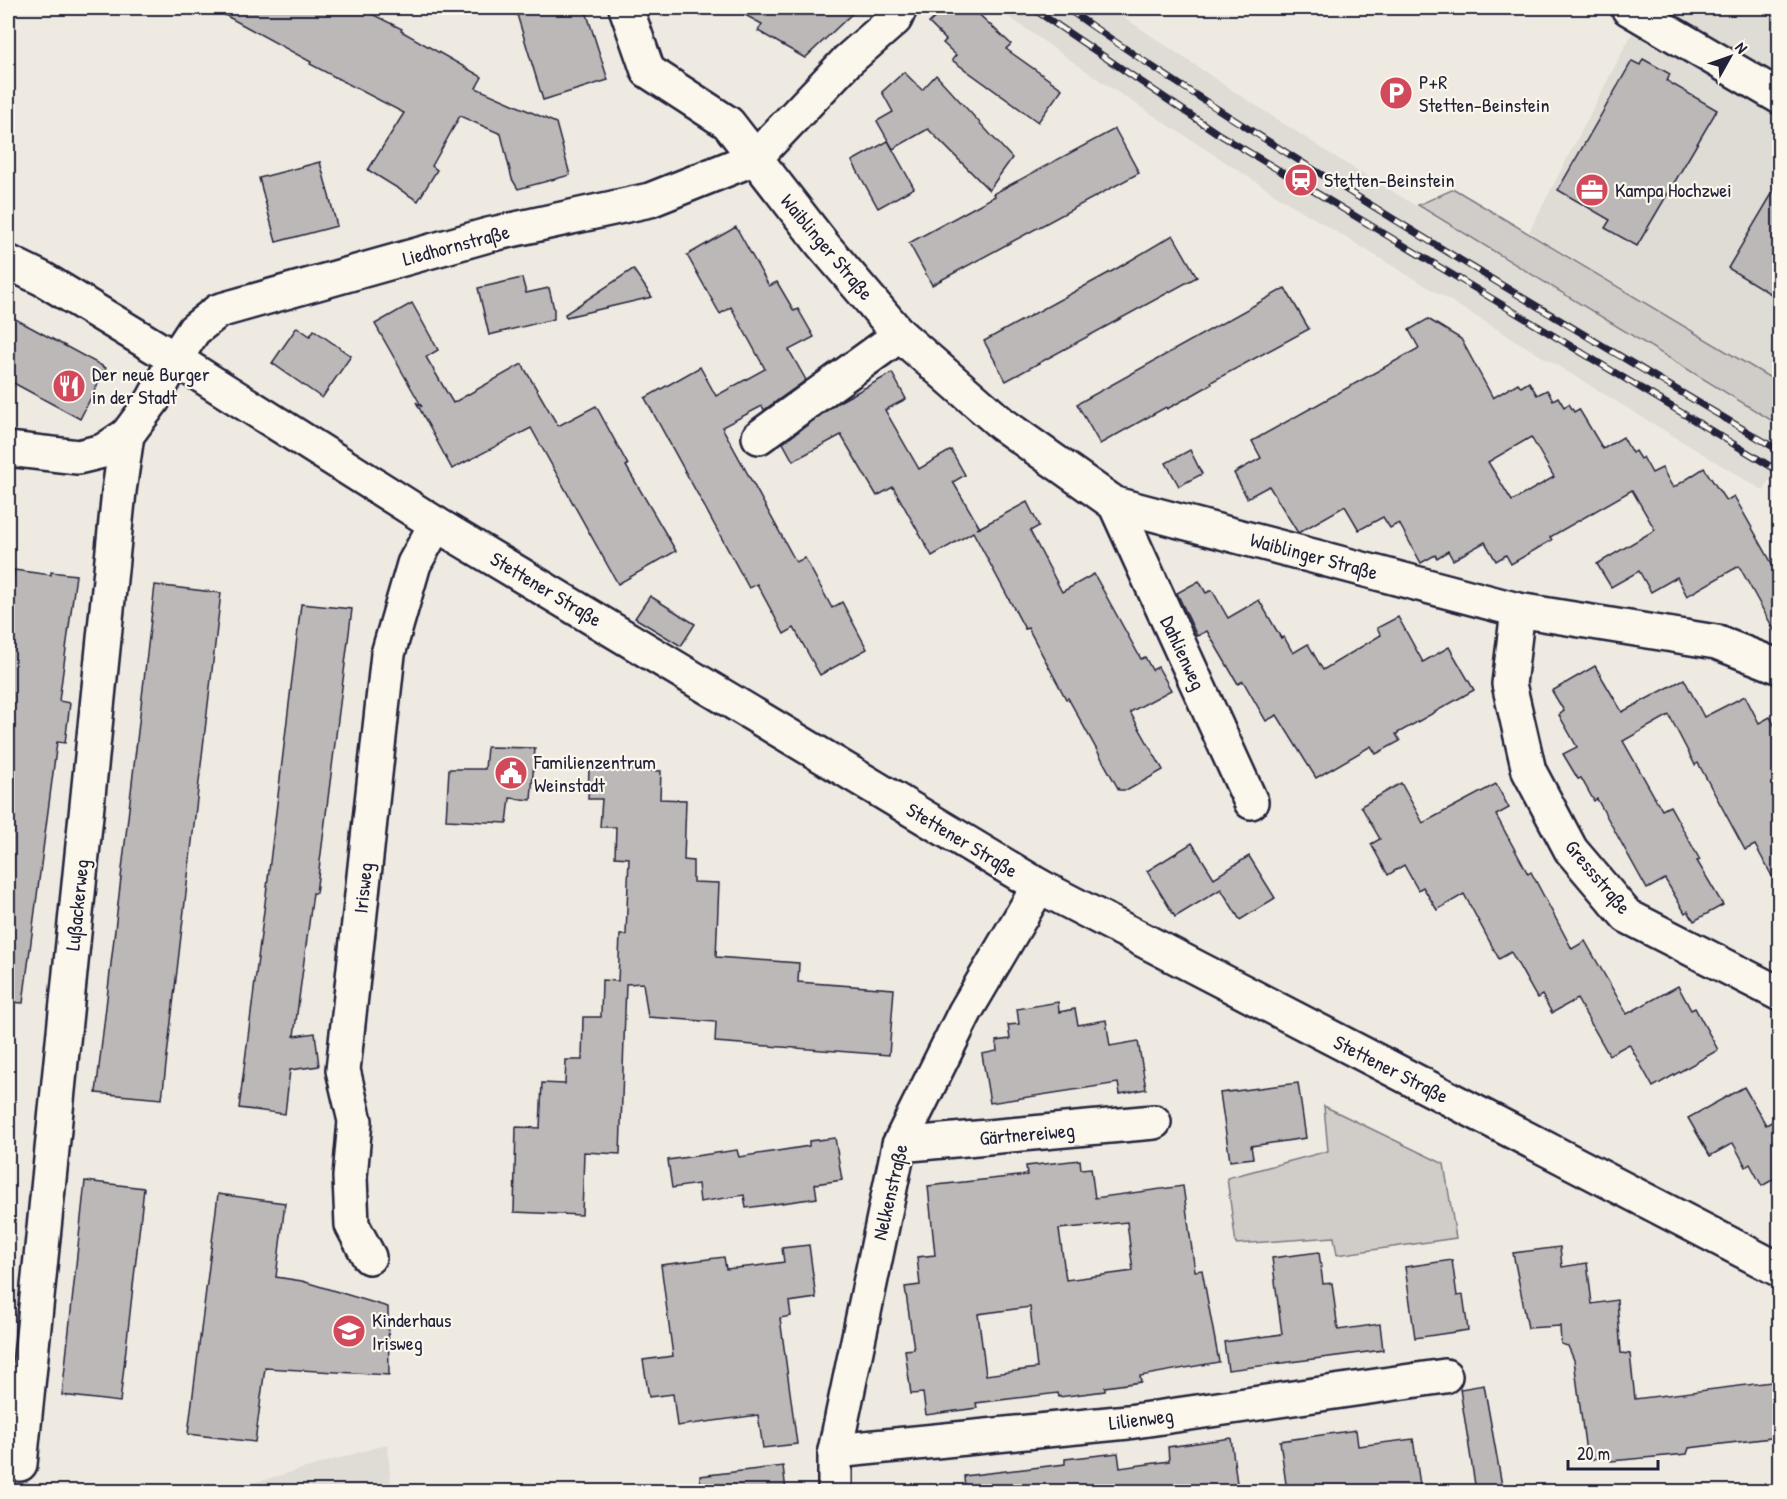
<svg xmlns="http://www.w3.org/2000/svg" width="1787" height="1499" font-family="'Patrick Hand',sans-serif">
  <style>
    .built { fill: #dfdbd5 }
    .green { fill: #d0cdc9; stroke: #797882; stroke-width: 1.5 }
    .building { fill: #bcb8b8; stroke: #22223b; stroke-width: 1.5; fill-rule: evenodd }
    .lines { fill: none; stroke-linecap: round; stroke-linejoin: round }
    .minor-casing { stroke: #22223b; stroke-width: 38 }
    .minor { stroke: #fbf7ec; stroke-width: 33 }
    .rail-casing { stroke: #22223b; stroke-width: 7 }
    .rail { stroke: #fbf7ec; stroke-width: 4.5; stroke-dasharray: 14; stroke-linecap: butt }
    .labels { text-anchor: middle; stroke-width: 4.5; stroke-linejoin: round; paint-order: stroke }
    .poi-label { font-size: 20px; fill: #22223b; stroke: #fbf7ec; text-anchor: start }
    .street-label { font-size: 20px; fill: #22223b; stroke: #fbf7ec }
  </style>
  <rect width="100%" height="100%" fill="#eeeae2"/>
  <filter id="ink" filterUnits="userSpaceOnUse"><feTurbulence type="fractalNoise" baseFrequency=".0167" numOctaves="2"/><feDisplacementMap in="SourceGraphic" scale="12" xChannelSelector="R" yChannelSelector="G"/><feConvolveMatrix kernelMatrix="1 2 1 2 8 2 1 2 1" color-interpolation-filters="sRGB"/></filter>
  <g filter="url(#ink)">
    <!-- built -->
    <g class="built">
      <path d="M996,8h114l125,84 105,68 439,264v62l-10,-6 -5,11 -480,-291 -182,-118z"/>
      <path d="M1645,8h134v374l-250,-150z"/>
      <path d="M388,1444l3,47h-165z"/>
    </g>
    <!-- green -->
    <g class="green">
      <path d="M1454,189l325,194v42l-361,-220z"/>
      <path d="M1324,1106l120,58 12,74 -119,17 -3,-18 -98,7 -9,-66 101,-27z"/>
    </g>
    <!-- building -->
    <g class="building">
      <path d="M212,8h148l42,21 -1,2 81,46 -6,11 80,35 14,52 -52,14 -6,-10 -11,-45 -41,-18 -28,50 5,4 -19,31 -50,-31 36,-57 -94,-49 1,-2z"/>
      <path d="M515,8h70l23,72 -65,20z"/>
      <path d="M732,8h126l-53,50 -47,-27 4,-7z"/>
      <path d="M946,8h26l39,36 -5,5 56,40 -24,33 -86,-62 4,-5 -13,-12 3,-3 -17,-17z"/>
      <path d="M1643,59l27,15 -3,7 50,29 -80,136 -32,-18 5,-8 -52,-30 74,-129 8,4z"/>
      <path d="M904,72l18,18 14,-15 76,83 -23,32 -61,-61 -35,20 -16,-28 16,-9 -11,-20z"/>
      <path d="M1115,129l24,44 -207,112 -23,-42 86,-47 -2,-2z"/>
      <path d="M888,141l26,47 -36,20 -26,-47z"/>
      <path d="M320,162l17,64 -61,16 -17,-64z"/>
      <path d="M1779,182v117l-51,-31z"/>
      <path d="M736,227l33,59 8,-4 17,29 4,-2 16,28 -25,13 17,30 -42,30 -2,-4 -40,21 74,135 9,-4 27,50 10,-6 25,47 -47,26 -26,-47 -10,6 -27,-50 -8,4 -104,-190 55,-31 16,29 49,-27 -34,-62 -11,7 -33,-59z"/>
      <path d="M1173,235l24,42 -191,104 -22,-40 132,-72z"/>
      <path d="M633,269l19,28 -86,20 -1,-3z"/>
      <path d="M522,278l4,15 23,-5 5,21v10l-65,16 -11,-47z"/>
      <path d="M1285,288l24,41 -98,53 1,2 -23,13 -22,12 -1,-2 -66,37 -23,-40z"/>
      <path d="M412,303l26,47 -12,7 27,46 69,-39 36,62 38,-20 32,59 -2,1 50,85 -58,33 -87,-156 -79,41 -36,-67 6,5 -47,-83z"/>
      <path d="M8,315l98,53 -26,51 -72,-39z"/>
      <path d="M1428,319l33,20 32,59 25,-15 3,4 8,-5 8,13 10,-5 6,10 5,-3 6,10 5,-3 5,8 5,-3 24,40 20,-12 9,16 3,-2 5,8 3,-2 9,16 10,-5 11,20 31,-20 22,33 8,-5 45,80v63l-40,-73 -52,30 -10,-19 -26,15 -12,-21 -28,16 -14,-23 58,-34 -23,-40 -82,47 2,3 -41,24 -5,-9 -10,6 -11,-19 -32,18 -5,-9 -11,7 -2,-3 -14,8 -22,-40 -9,5 -7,-11 -24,13 -14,-24 -47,27 -29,-47 -22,12 -13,-25 27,-15 -9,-17 167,-93 -10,-18zM1531,437l23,40 -42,24 -24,-39z"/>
      <path d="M297,327l13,9 4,-6 37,26 -29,42 -50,-35z"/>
      <path d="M892,373l14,26 -21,11 34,59 32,-19 14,25 -12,7 27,46 -3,1 50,-27 12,24 -9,5 32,61 32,-18 47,85 4,-2 7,13 6,-3 13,23 -41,22 33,58 -35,20h-9l-51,-92 -2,1 -38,-71 -3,1 -52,-97 -41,24 -39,-69 -16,9 -36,-61 -48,26 -10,-18 54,-40z"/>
      <path d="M1190,450l12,24 -23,12 -13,-23z"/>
      <path d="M14,570l37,5v-3l25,3 -17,126 11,2 -5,40 -8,-1 -34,261 -15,-1v-410l4,1z"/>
      <path d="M1199,581l7,12 6,-3 16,28 31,-18 22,38 3,-1 9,16 15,-9 15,26 58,-35 -4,-7 21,-11 25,45 26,-15 25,43 -78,44 4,7 -24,13 -5,-8 -55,32 -39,-63 -11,6 -23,-40 -5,3 -31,-53 -10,5 -20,-43z"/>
      <path d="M155,585l66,8 -59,506 -66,-6z"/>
      <path d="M650,596l45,28 -14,22 -46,-28z"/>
      <path d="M301,604l51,5 -36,284h-3l-19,143 21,-3 4,33 -29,4 -5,44 -46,-6 28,-221z"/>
      <path d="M1595,666l27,46 62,-33 20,38 41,-21 14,27 11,-6 9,17v155l-24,-44 -10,5 -47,-87 -3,2 -26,-50 -46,26 39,69 8,-4 30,54 -3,1 26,44 -29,16 -6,-10 -3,2 -20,-34 -18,10 -50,-90 -3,2 -13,-23 -3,1 -15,-25 14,-7 -18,-32 5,-4 -12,-20z"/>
      <path d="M487,747l48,1 -4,52 -21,-2 -3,25 -61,-3 3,-51h36z"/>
      <path d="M589,769l72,2 -1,28 26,1 -2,60 9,1v21l26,1 -3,74 83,6 -1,19 96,7 -5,66 -174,-13 1,-20 -68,-5 -5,-34 -17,1 -6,170 -36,-2 -2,63 -68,-3 2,-85 24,1 2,-45 23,1 1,-24h16l1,-43h18l1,-37 16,1 2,-46h6l3,-77 -14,-1 1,-30h-16l2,-28h-14z"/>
      <path d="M1401,783l22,40 73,-39 13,24 -13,7 32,59 3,-2 41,77 13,-8 42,73 51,-28 13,24 4,-2 23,42 -65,37 -24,-43 -20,11 -32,-56 -25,14 -10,-18 -5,3 -26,-46 -12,7 -35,-65 -27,16 -14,-23 -5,3 -14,-25 -16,10 -17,-31 9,-5 -19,-33z"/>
      <path d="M1192,843l22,35 35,-22 26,42 -35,22 -19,-31 -46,28 -28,-46z"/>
      <path d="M1058,1002l1,10 16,-3 3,16 28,-5 4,26 28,-5 8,48 -26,5 -2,-11 -128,20 -8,-49 15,-3 -1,-10 14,-2 -2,-14 11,-1 -2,-15z"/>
      <path d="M1298,1083l8,55 -55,8 2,12 -23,3 -10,-68z"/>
      <path d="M1744,1087l22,38 13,-7v58l-17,10 -12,-22 -4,3 -13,-24 -23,13 -22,-38z"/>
      <path d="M835,1138l7,42 -27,4 2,14 -71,10 -2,-13 -44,7 -2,-18 -26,4 -4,-28 69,-10 2,7 70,-11v-5z"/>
      <path d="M1080,1160l1,9 10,-1 4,30 88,-12 12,85 7,-1 17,92 -79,14 1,6 -36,5v4l-46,6 -1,-4 -82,10 1,5 -51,7 -3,-22 -12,1 -6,-44 9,-1 -9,-62 15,-2 -3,-28 18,-2 -7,-69 99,-11 -1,-9zM1127,1222l6,49 -67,9 -7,-51zM1030,1307l7,61 -51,7 -8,-61z"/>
      <path d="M85,1181l59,7 -24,214 -58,-7z"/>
      <path d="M218,1194l67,9 -9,74 26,4 86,26 1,68 -124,-7 -10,74 -67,-8z"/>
      <path d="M809,1245l7,53 -27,4 2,14 -11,2 17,126 -34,4 -5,-33 -81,11 -4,-32 -24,3 -6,-37 30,-4 -12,-91 63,-8 2,12 30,-3 28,-4 -2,-14z"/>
      <path d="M1560,1247l2,20 25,-4 5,41 25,-4 4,53 9,1 5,45 144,-18v56l-90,11 -2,6 -76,7 -2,-5 -22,4 -13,-100 -6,-14 -7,-2 -1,-18 -32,2 -15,-75z"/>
      <path d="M1319,1252l4,32 9,-1 6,47 42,-6 3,26 -155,20 -4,-28 58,-8 -10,-76z"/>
      <path d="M1452,1260l5,36 6,-1 5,35 -53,8 -10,-71z"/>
      <path d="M1484,1385l19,106h-27l-16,-102z"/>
      <path d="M1356,1430l2,16 55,-7 8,52h-134l-7,-50z"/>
      <path d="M1231,1438l7,53h-64l-1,-3 -28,3h-180l-1,-15 101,-12v-5l53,-6 2,15 49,-7 -1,-14z"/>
      <path d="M783,1466l3,25h-85l-1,-15z"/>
    </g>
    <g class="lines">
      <defs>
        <g id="minor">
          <path d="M626,8l22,63 80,52 95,122 77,90 102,89 113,80 403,106 198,32 64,25"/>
          <path d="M1628,8l152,89"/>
          <path d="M8,262l35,17 132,80 261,165 603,362 741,384"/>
          <path d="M759,437l141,-102"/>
          <path d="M8,449l70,8 25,-6 24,-16"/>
          <path d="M1115,504l136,298"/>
          <path d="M1518,610l-9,74 20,87 42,79 56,66 153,78"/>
          <path d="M899,1145l255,-23"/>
          <path d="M369,1257l-17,-32 -2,-48 5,-56 -12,-51 45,-416 26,-90 22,-40"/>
          <path d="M835,1451l293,-29 317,-46"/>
          <path d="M20,1464l99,-973 8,-56 26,-35 22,-41 19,-29 24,-19 270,-76 162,-35 105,-42 92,-97 48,-42 5,-11"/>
          <path d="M835,1492v-41l64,-306 66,-133 74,-126"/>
        </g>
      </defs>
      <!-- minor casing -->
      <use href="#minor" class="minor-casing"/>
      <!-- minor -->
      <use href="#minor" class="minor"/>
      <defs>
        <g id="rail">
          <path d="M1032,8l185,125 563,339"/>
          <path d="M1066,8c99,69 202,134 305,197 135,84 272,165 409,246"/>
        </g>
      </defs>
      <!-- rail casing -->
      <use href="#rail" class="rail-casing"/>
      <!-- rail -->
      <use href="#rail" class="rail"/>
    </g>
  </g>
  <!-- icons -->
  <defs>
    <symbol id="parking-disc" viewBox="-11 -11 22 22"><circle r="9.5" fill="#d1495b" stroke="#fbf7ec"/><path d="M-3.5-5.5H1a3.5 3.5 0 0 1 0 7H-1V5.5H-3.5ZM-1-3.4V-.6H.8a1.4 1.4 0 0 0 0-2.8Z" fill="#fff"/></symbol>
    <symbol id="station-disc" viewBox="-11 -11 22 22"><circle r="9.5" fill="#d1495b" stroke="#fbf7ec"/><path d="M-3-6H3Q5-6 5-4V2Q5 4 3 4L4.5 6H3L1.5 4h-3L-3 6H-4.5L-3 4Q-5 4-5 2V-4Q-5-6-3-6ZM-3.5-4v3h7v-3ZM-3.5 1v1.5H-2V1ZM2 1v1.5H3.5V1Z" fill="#fff"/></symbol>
    <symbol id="office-disc" viewBox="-11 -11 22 22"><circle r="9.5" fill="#d1495b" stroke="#fbf7ec"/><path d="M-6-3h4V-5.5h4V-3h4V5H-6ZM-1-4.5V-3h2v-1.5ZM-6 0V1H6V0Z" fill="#fff"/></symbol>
    <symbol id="restaurant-disc" viewBox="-11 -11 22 22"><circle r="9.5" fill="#d1495b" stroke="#fbf7ec"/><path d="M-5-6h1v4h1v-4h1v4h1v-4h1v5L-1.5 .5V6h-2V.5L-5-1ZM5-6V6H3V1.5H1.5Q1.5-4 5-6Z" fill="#fff"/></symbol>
    <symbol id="civic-disc" viewBox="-11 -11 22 22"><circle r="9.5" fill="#d1495b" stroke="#fbf7ec"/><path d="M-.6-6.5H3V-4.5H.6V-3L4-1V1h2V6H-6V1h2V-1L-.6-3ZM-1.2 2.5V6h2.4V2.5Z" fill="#fff"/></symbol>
    <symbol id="school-disc" viewBox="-11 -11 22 22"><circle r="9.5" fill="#d1495b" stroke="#fbf7ec"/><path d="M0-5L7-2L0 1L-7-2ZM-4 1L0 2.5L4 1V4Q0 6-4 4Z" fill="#fff"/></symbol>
  </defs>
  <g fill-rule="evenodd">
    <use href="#parking-disc" x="1377" y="74" width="38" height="38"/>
    <use href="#station-disc" x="1282" y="161" width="38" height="38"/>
    <use href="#office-disc" x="1573" y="171" width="38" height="38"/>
    <use href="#restaurant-disc" x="50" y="367" width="38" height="38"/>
    <use href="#civic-disc" x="492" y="754" width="38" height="38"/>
    <use href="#school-disc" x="330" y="1312" width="38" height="38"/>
  </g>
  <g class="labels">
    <!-- poi labels -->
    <g class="poi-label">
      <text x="1419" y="89">P+R<tspan x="1419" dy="23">Stetten-Beinstein</tspan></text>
      <text x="1324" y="187">Stetten-Beinstein</text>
      <text x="1615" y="197">Kampa Hochzwei</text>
      <text x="92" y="381">Der neue Burger<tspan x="92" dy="23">in der Stadt</tspan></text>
      <text x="534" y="769">Familienzentrum<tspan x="534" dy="23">Weinstadt</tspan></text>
      <text x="372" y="1327">Kinderhaus<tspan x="372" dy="23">Irisweg</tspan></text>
    </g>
    <!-- street labels -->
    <g class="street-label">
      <text transform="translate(456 245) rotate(-15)" y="7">Liedhornstraße</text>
      <text transform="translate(827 247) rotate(50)" y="7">Waiblinger Straße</text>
      <text transform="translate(1314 556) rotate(15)" y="7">Waiblinger Straße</text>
      <text transform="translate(546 589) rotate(31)" y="7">Stettener Straße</text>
      <text transform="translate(1183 653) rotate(65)" y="7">Dahlienweg</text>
      <text transform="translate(962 840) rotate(31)" y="7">Stettener Straße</text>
      <text transform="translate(1598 877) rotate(50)" y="7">Gressstraße</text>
      <text transform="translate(363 888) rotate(-84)" y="7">Irisweg</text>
      <text transform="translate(77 905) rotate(-84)" y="7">Lußackerweg</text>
      <text transform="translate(1391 1069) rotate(27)" y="7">Stettener Straße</text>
      <text transform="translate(1027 1134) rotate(-5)" y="7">Gärtnereiweg</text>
      <text transform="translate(890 1192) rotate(-77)" y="7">Nelkenstraße</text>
      <text transform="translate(1141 1419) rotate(-7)" y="7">Lilienweg</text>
    </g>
  </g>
  <!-- margin -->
  <rect width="1787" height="1499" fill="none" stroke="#fbf7ec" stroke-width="30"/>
  <rect x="15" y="15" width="1757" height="1469" fill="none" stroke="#22223b" stroke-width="2" filter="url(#ink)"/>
  <!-- north arrow -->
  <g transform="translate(1730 57) rotate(50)" stroke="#fbf7ec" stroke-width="4.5" paint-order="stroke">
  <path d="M0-4.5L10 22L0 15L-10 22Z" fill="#22223b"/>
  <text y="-9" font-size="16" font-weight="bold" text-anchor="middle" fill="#22223b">N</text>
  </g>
  <!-- scale -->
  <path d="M1568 1460v9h90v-9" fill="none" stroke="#22223b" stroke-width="3"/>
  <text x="1577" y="1460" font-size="18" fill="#22223b" stroke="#fbf7ec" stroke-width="4.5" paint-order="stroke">20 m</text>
</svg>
